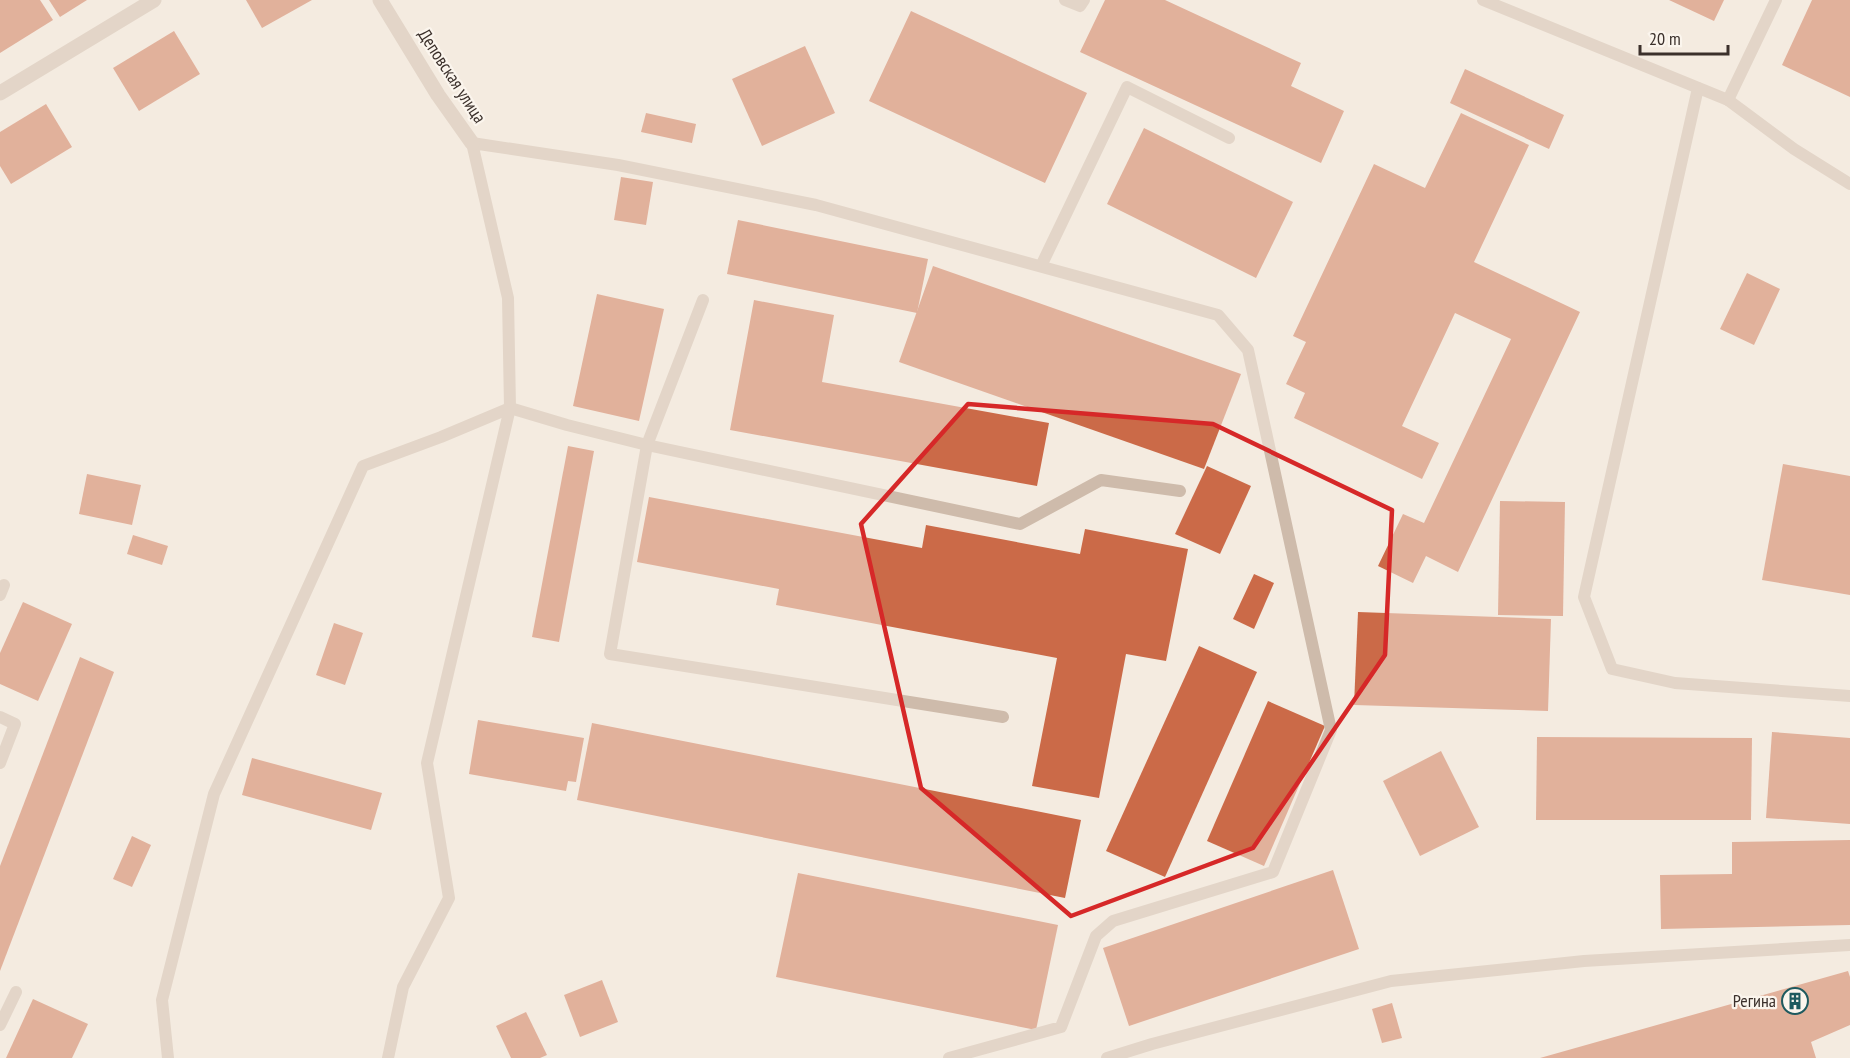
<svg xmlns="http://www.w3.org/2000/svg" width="1850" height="1058" font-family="'PT Sans Narrow',sans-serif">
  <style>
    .building { fill: #cb6a48 }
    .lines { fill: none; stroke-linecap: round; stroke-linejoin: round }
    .service { stroke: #cebbab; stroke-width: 12 }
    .minor { stroke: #cebbab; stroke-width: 15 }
    .marked { fill: none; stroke: #d62828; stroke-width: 4.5; stroke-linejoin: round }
    .labels { text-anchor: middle; stroke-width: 4.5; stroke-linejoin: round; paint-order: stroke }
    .street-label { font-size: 18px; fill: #3b302b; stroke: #fbf5ed }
    .poi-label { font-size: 18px; fill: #3b302b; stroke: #fbf5ed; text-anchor: end }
  </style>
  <rect width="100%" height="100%" fill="#f4ebe0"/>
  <!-- building -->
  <g class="building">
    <path d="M0,0h40l13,20 -53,33z"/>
    <path d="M49,0h38l-27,17z"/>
    <path d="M246,0h66l-50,28z"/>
    <path d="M1105,0h60l136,63 -10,23 53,25 -23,52 -241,-111z"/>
    <path d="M1669,0h55l-10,21z"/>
    <path d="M1812,0h38v97l-68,-32z"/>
    <path d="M911,11l176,82 -42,90 -176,-82z"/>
    <path d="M174,31l26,43 -61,37 -26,-43z"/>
    <path d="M805,46l30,67 -73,33 -30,-67z"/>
    <path d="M1465,69l99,46 -15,34 -99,-46z"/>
    <path d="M46,104l26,43 -61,37 -11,-18v-34z"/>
    <path d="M646,113l50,11 -4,19 -51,-11z"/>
    <path d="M1461,113l68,32 -55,117 106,50 -122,260 -32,-16 -13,27 -35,-17 25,-52 21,9 87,-184 -56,-26 -53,113 37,17 -17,36 -128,-61 11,-25 -19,-9 20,-42 -13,-6 81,-172 51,24z"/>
    <path d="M1144,128l149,74 -37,76 -149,-74z"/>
    <path d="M621,177l32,5 -7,43 -32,-5z"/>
    <path d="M738,220l190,39 -11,54 -190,-39z"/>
    <path d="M933,266l308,108 -37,95 -305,-107z"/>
    <path d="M1747,273l33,16 -26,56 -34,-16z"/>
    <path d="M597,294l67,15 -25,112 -66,-15z"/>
    <path d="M754,300l80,15 -12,67 227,41 -12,63 -307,-56z"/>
    <path d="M568,446l26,5 -35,191 -27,-5z"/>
    <path d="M1783,464l67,12v119l-88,-15z"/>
    <path d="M1207,466l44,20 -31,68 -45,-20z"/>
    <path d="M87,474l54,11 -9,40 -53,-11z"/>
    <path d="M649,497l273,51 4,-23 154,29 5,-25 103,20 -22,112 -40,-7 -27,144 -67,-12 25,-128 -281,-53 3,-16 -142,-27z"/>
    <path d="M1500,501l65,1 -2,114 -65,-1z"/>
    <path d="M133,535l35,11 -6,19 -35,-11z"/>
    <path d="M1254,574l20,9 -20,46 -21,-10z"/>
    <path d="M23,602l49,22 -34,77 -38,-17v-31z"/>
    <path d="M1358,612l193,7 -3,92 -194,-6z"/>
    <path d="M334,623l29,10 -18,52 -29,-10z"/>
    <path d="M1199,646l58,26 -92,205 -59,-26z"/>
    <path d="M80,657l34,15 -114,299v-105z"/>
    <path d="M1268,701l57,25 -61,140 -57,-25z"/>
    <path d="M478,720l106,18 -8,44 -8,-1 -2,10 -97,-17z"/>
    <path d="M592,723l489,97 -16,78 -488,-98z"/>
    <path d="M1772,732l78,6v86l-84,-6z"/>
    <path d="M1537,737l215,1 -1,82h-215z"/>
    <path d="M1441,751l38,76 -59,29 -37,-75z"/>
    <path d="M252,758l130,35 -11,37 -129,-35z"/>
    <path d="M132,836l19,9 -19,42 -19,-8z"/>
    <path d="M1850,840v85l-189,4 -1,-54 72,-1v-32z"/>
    <path d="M1333,870l26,79 -230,77 -26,-78z"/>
    <path d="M798,873l260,52 -22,105 -260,-53z"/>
    <path d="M1848,971l2,6v48l-39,17 5,16h-276z"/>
    <path d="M602,980l16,42 -38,15 -16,-42z"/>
    <path d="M33,999l55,25 -16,34h-66z"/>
    <path d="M1392,1003l10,35 -20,5 -10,-34z"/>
    <path d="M526,1012l21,43 -7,3h-29l-15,-32z"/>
  </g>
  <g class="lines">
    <!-- service -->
    <g class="service">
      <path d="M1065,0l15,6 4,-6"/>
      <path d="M1483,0l245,100 66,49 56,35"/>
      <path d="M1698,88l-114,509 28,72 63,14 175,13"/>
      <path d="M1728,100l48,-100"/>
      <path d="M1041,266l86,-179 102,51"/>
      <path d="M703,300l-56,145 -37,209 393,63"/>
      <path d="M0,595l4,-10"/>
      <path d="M0,717l15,7 -15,39"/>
      <path d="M0,1025l16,-33"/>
      <path d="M168,1058l-6,-58 52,-206 149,-328 78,-29 69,-29 57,17 80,20 373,79 81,-44 79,11"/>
      <path d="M388,1058l15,-71 46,-89 -22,-135 83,-355 -2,-110 -36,-155 146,22 198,40 402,110 30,35 83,380 -58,142 -160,49 -17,15 -35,91 -112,31"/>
      <path d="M1107,1058l45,-14 239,-63 193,-20 266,-16"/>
    </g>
    <!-- minor -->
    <g class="minor">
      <path d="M380,0l58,95 34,48"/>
      <path d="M0,93l154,-93"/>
    </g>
  </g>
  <!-- marked area -->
  <path d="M0 0H1850V1058H0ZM968,404l245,20 179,86 -7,145 -132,193 -182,68 -150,-128 -60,-264z" fill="#f4ebe0" fill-opacity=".55" fill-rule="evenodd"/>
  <path class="marked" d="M968,404l245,20 179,86 -7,145 -132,193 -182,68 -150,-128 -60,-264z"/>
  <!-- icons -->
  <defs>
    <symbol id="building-ring" viewBox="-11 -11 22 22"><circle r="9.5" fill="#fbf5ed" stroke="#1e5a5f" stroke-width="1.5"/><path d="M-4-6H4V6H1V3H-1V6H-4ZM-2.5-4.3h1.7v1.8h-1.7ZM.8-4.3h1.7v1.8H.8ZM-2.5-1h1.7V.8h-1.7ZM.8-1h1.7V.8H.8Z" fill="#1e5a5f"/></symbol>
  </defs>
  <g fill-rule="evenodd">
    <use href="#building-ring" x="1780" y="986" width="30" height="30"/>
  </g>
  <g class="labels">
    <!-- street labels -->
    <g class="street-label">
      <text transform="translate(452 76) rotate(57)" y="6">Деповская улица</text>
    </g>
    <!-- poi labels -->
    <g class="poi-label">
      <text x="1776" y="1007">Регина</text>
    </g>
  </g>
  <!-- scale -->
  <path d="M1640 45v9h88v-9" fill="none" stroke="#3b302b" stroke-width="3"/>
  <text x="1649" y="45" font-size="18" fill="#3b302b" stroke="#fbf5ed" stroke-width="4.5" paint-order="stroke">20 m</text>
</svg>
